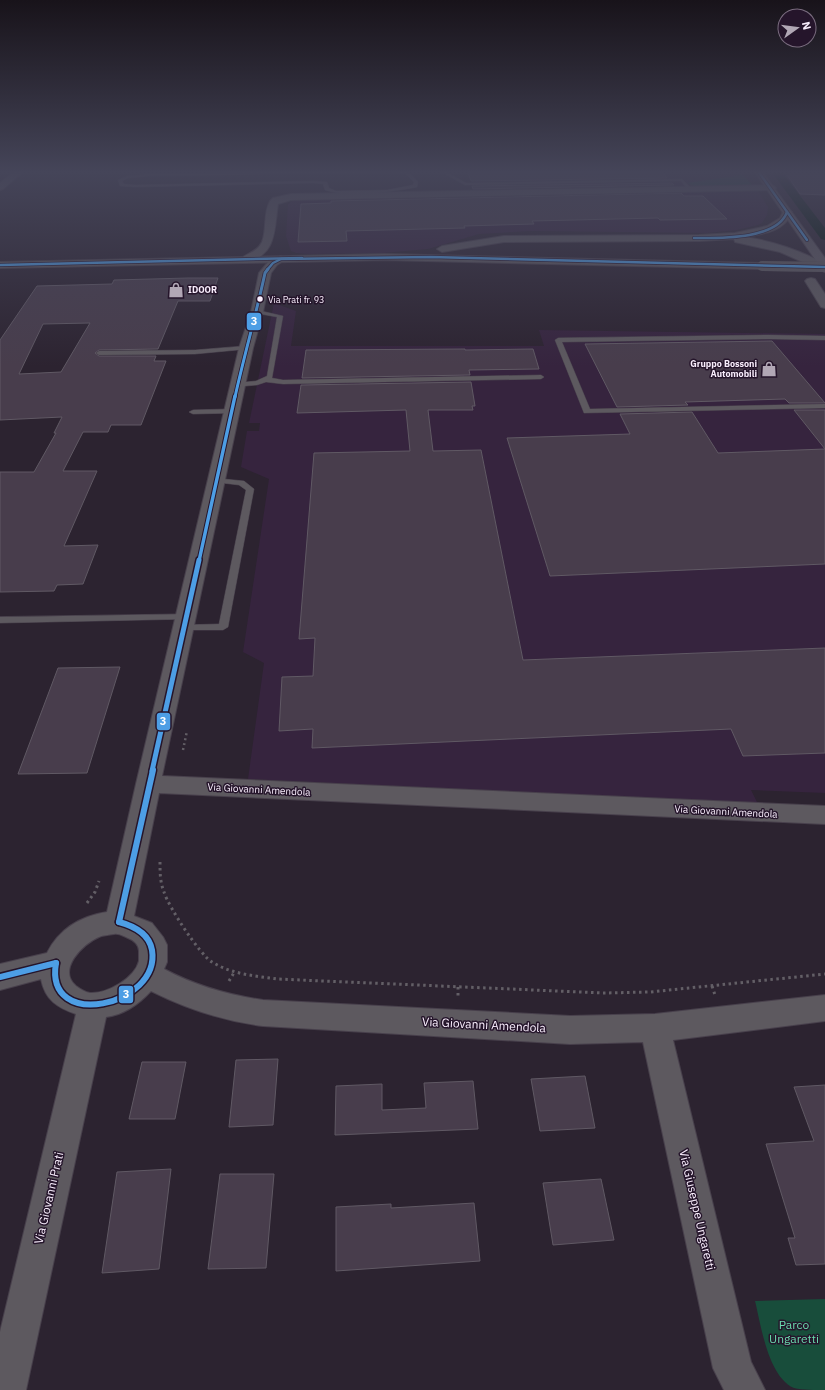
<svg xmlns="http://www.w3.org/2000/svg" width="825" height="1390" font-family="'IBM Plex Sans',sans-serif">
  <style>
    .built { fill: #36243e }
    .green { fill: #184d3b }
    .lines { fill: none; stroke-linecap: round; stroke-linejoin: round }
    .canal { fill: #041810; fill-rule: evenodd }
    .building { fill: #483d4c; stroke: #605964; fill-rule: evenodd }
    .service-casing { stroke: #48404c; stroke-width: 1 }
    .minor-casing { stroke: #48404c; stroke-width: 2 }
    .tertiary-casing { stroke: #48404c; stroke-width: 2 }
    .secondary-casing { stroke: #48404c; stroke-width: 2 }
    .path-far1 { stroke: #635f66; stroke-width: 2.5; stroke-dasharray: 2 3; stroke-linecap: butt }
    .path { stroke: #635f66; stroke-width: 3; stroke-dasharray: 2.5 3.5; stroke-linecap: butt }
    .service { fill: #5d595f; fill-rule: evenodd }
    .minor { fill: #5d595f; fill-rule: evenodd }
    .tertiary { fill: #5d595f; fill-rule: evenodd }
    .secondary { fill: #605b63; fill-rule: evenodd }
    .tertiary-bridge-casing { stroke: #48404c; stroke-width: 10; stroke-linecap: butt }
    .tertiary-bridge { stroke: #5d595f; stroke-width: 10 }
    .bus-1-far4-casing { stroke: #25152b; stroke-width: 4 }
    .bus-1-far3-casing { stroke: #25152b; stroke-width: 4.5 }
    .bus-1-far2-casing { stroke: #25152b; stroke-width: 5.5 }
    .bus-1-far1-casing { stroke: #25152b; stroke-width: 8 }
    .bus-1-casing { stroke: #25152b; stroke-width: 9 }
    .bus-1-far4 { stroke: #4d9ee5; stroke-width: 2.5 }
    .bus-1-far3 { stroke: #4d9ee5; stroke-width: 3 }
    .bus-1-far2 { stroke: #4d9ee5; stroke-width: 3.5 }
    .bus-1-far1 { stroke: #4d9ee5; stroke-width: 5 }
    .bus-1 { stroke: #4d9ee5; stroke-width: 6 }
    .bus-dot { fill: #f9eefd; stroke: #25152b; stroke-width: 1.5 }
    .labels { text-anchor: middle; stroke-width: 3; stroke-linejoin: round; paint-order: stroke }
    .far-poi-label { font-size: 9px; font-weight: bold; fill: #f9eefd; stroke: #25152b; text-anchor: start }
    .bus-label { font-size: 9px; fill: #f9eefd; stroke: #25152b; text-anchor: start }
    .street-label { font-size: 10px; fill: #f9eefd; stroke: #25152b }
    .near-street-label { font-size: 12px; fill: #f9eefd; stroke: #25152b }
    .near-park-label { font-size: 12px; fill: #6adcae; stroke: #25152b }
    .line-badge { stroke: #25152b; stroke-width: 1.5 }
    .badge-label { font-size: 11px; text-anchor: middle; font-weight: bold; fill: #fff }
  </style>
  <rect width="100%" height="100%" fill="#2c2330"/>
  <!-- built -->
  <g class="built">
    <path d="M467,171h273l1,2 -1,2 -5,1 -46,9 7,2 -221,5z"/>
    <path d="M757,189l11,18 -1,8 -5,8 -4,2 -21,5 -30,3 -175,-2 -53,3 -51,15 -45,4 -75,1 -12,-1 -5,-2 -5,-15 2,-32 7,-5 245,-5 3,2 83,-2 3,-2z"/>
    <path d="M274,303l22,8 -5,35h253l-5,-16 286,4v459l-74,-3 7,14 -510,-25 16,-116 -21,-11 26,-173 -28,-12 6,-36h12l1,-8h-11z"/>
  </g>
  <!-- green -->
  <g class="green">
    <path d="M741,173l12,13 -57,1 -9,-4 48,-7 5,-1z"/>
    <path d="M825,1299v91c-10,0 -22,0 -31,-2 -26,-11 -33,-63 -39,-87z"/>
  </g>
  <g class="lines">
    <!-- canal -->
    <path class="canal" d="M771,171h10l44,57v12l-4,-1z"/>
  </g>
  <!-- building -->
  <g class="building">
    <path d="M467,171h194l6,7 -196,3z"/>
    <path d="M787,175h38v20l-25,-1z"/>
    <path d="M672,183l2,2 -201,4 -1,-3z"/>
    <path d="M681,193l3,3h19l24,23 -67,1 -2,-2 -126,3 2,3 -70,2 1,2 -119,3 1,10 -49,1 3,-38 30,-1v-2z"/>
    <path d="M188,278h30l-8,23h-32l-20,48 -59,1 -4,3 4,3h57l-2,5h12l-25,64h-30l-3,7h-25l-20,39h34l-33,75 34,-1 -15,39 -26,1 -3,6 -54,1v-120h34l22,-39h-2l8,-16 -62,3v-80l37,-54 75,-2 2,-4zM90,323l-29,49 -42,2 24,-50z"/>
    <path d="M772,341l53,62h-36l-4,-4 -100,3 3,3 -71,2 -32,-63z"/>
    <path d="M465,349v1l68,-1 6,20 -70,1 1,5 -168,3 4,-28z"/>
    <path d="M471,382l4,24h-3l1,4h-45l5,41 48,-1 42,210 302,-12v105l-82,3 -12,-27 -419,19 1,-19 -34,2 3,-54 31,-1 2,-38 -16,1 15,-186 96,-2 -4,-41 -109,3 4,-28z"/>
    <path d="M794,410h31v154l-275,12 -43,-138 123,-4 -10,-20 72,-2 26,41 107,-4z"/>
    <path d="M120,667l-33,106 -69,1 40,-106z"/>
    <path d="M278,1059l-5,66 -44,2 7,-67z"/>
    <path d="M142,1062h44l-11,57h-46z"/>
    <path d="M585,1076l10,52 -55,3 -9,-52z"/>
    <path d="M473,1081l5,48 -143,6 1,-49 46,-2v26l44,-2 -2,-25z"/>
    <path d="M825,1085v179l-29,1 -8,-27h7l-29,-94 48,-3 -20,-54z"/>
    <path d="M171,1169l-12,100 -57,4 15,-101z"/>
    <path d="M220,1174h54l-8,94 -58,1z"/>
    <path d="M601,1179l13,61 -61,5 -10,-62z"/>
    <path d="M474,1203l6,58 -144,10v-64l55,-3v4z"/>
  </g>
  <g class="lines">
    <defs>
      <g id="service">
        <path d="M315,171h87l7,1 9,10 -1,5c-24,5 -69,11 -92,3l-2,-6 -10,-1 -178,4 -15,-1 -2,-6 9,-4 22,-2zM393,172l13,2 8,8 -1,3 -26,5 -51,1 -7,-3 -2,-6 -14,-1 -178,4 -11,-1 -2,-3 6,-3 21,-2z"/>
        <path d="M440,171h5l21,12 216,-4 10,10 -4,1 -7,-9 -216,4z"/>
        <path d="M257,310l26,6 -11,62 11,2 258,-5 3,2 -3,2 -258,5 -17,-2 -9,3 -22,2v-4l21,-2 11,-5 10,-59 -22,-4 -1,-1z"/>
        <path d="M770,335l55,1v4l-55,-1 -208,3 28,67 235,-5v4l-241,5 -29,-73 3,-2z"/>
        <path d="M246,346l2,1v2l-53,5 -96,1 -3,-2 3,-2 96,-1z"/>
        <path d="M232,409h3v4l-42,1 -4,-2 4,-2z"/>
        <path d="M214,478l30,3 10,8 -26,138 -5,3h-39l-4,-1 -1,-2 1,-2 39,-1 27,-134 -7,-5 -25,-3 -1,-2z"/>
        <path d="M187,614l4,1 1,2 -1,2 -191,4v-6z"/>
      </g>
      <g id="minor">
        <path d="M15,171h9l-21,18 -3,1v-7z"/>
        <path d="M771,185l3,1 2,2 -2,2 -483,10 -13,4c-4,27 -1,51 -33,59l-5,-3c5,-7 17,-7 22,-18 5,-12 1,-29 8,-41l3,-3 18,-4z"/>
        <path d="M281,256l5,3 -9,6 -6,8 -8,39 -10,36 -91,428 663,30v18l-666,-31 -25,123 18,7 11,14 4,8v17l-3,7c32,17 64,26 99,31l307,16 85,-2 170,-19v26l-152,19 78,322 14,28h-41l-11,-22 -70,-326 -73,2 -307,-18c-39,-5 -76,-17 -112,-35 -12,13 -28,24 -45,26l-80,373h-26v-58l76,-318c-18,-6 -31,-14 -35,-35l-41,11v-26l47,-11c12,-24 34,-37 60,-41l29,-128 103,-436 12,-36 8,-39 10,-12zM114,934c5,-1 9,2 14,4 6,2 11,7 11,13 0,3 0,7 0,10 -4,17 -32,33 -49,32 -5,-1 -10,-4 -14,-7 -19,-16 6,-42 23,-49 4,-2 10,-2 15,-3z"/>
        <path d="M811,278l4,1 10,15v14l-4,-1 -16,-26 2,-2z"/>
      </g>
      <g id="tertiary">
        <path d="M787,209l5,3c-7,20 -29,22 -48,25 29,4 56,13 81,27v8l-45,-20 -45,-10 -1,-3 -35,2 -195,1 -62,10 -5,-3 5,-3 62,-10 195,-1 36,-2 32,-7 13,-8 4,-8z"/>
        <path d="M385,254l377,9 6,3 -6,3 -377,-9 -385,8v-6z"/>
      </g>
      <path id="secondary" d="M754,171h8l63,87v11l-4,-1z"/>
    </defs>
    <!-- service casing -->
    <use href="#service" class="service-casing"/>
    <!-- minor casing -->
    <use href="#minor" class="minor-casing"/>
    <!-- tertiary casing -->
    <use href="#tertiary" class="tertiary-casing"/>
    <!-- secondary casing -->
    <use href="#secondary" class="secondary-casing"/>
    <!-- path-far1 -->
    <path class="path-far1" d="M183,750l4,-19"/>
    <!-- path -->
    <g class="path">
      <path d="M160,862c0,10 0,20 4,30 4,14 36,63 48,70 19,12 43,14 65,17l327,14 46,-1 175,-18"/>
      <path d="M87,903l8,-11 4,-11"/>
      <path d="M229,981l6,-10"/>
      <path d="M712,986l3,9"/>
      <path d="M458,987v11"/>
    </g>
    <!-- service -->
    <use href="#service" class="service"/>
    <!-- minor -->
    <use href="#minor" class="minor"/>
    <!-- tertiary -->
    <use href="#tertiary" class="tertiary"/>
    <!-- secondary -->
    <use href="#secondary" class="secondary"/>
    <defs>
      <path id="tertiary-bridge" d="M762,266l63,1"/>
    </defs>
    <!-- tertiary-bridge casing -->
    <use href="#tertiary-bridge" class="tertiary-bridge-casing"/>
    <!-- tertiary-bridge -->
    <use href="#tertiary-bridge" class="tertiary-bridge"/>
    <defs>
      <g id="bus-1-far4">
        <path d="M758,171l49,69"/>
        <path d="M694,238c25,0 83,2 93,-26"/>
        <path d="M0,265l302,-7"/>
        <path d="M267,270l6,-7 8,-4 150,-2 394,10"/>
      </g>
      <path id="bus-1-far3" d="M235,397c9,-41 21,-82 30,-124l3,-4"/>
      <path id="bus-1-far2" d="M199,561l36,-165"/>
      <path id="bus-1-far1" d="M152,771l47,-211"/>
      <g id="bus-1">
        <path d="M119,922l34,-152"/>
        <path d="M56,963c-12,69 105,43 96,-13 -3,-17 -18,-24 -33,-28"/>
        <path d="M0,977l56,-14"/>
      </g>
    </defs>
    <!-- bus-1-far4 casing -->
    <use href="#bus-1-far4" class="bus-1-far4-casing"/>
    <!-- bus-1-far3 casing -->
    <use href="#bus-1-far3" class="bus-1-far3-casing"/>
    <!-- bus-1-far2 casing -->
    <use href="#bus-1-far2" class="bus-1-far2-casing"/>
    <!-- bus-1-far1 casing -->
    <use href="#bus-1-far1" class="bus-1-far1-casing"/>
    <!-- bus-1 casing -->
    <use href="#bus-1" class="bus-1-casing"/>
    <!-- bus-1-far4 -->
    <use href="#bus-1-far4" class="bus-1-far4"/>
    <!-- bus-1-far3 -->
    <use href="#bus-1-far3" class="bus-1-far3"/>
    <!-- bus-1-far2 -->
    <use href="#bus-1-far2" class="bus-1-far2"/>
    <!-- bus-1-far1 -->
    <use href="#bus-1-far1" class="bus-1-far1"/>
    <!-- bus-1 -->
    <use href="#bus-1" class="bus-1"/>
  </g>
  <!-- sky -->
  <linearGradient id="sky" x2="0" y2="1"><stop stop-color="#18131a"/><stop offset="0.47" stop-color="#454559"/><stop offset="1" stop-color="#454559" stop-opacity="0"/></linearGradient>
  <rect width="825" height="366" fill="url(#sky)"/>
  <!-- icons -->
  <defs>
    <symbol id="shop-bare" viewBox="-9 -9 18 18"><path d="M-5-2.5h2.3a2.7 3.5 0 0 1 5.4 0H5L5.5 6h-11ZM-1.5-2.5h3a1.5 2.3 0 0 0-3 0Z" fill="#b1a7b5" stroke="#25152b" stroke-width="2.5" paint-order="stroke"/></symbol>
  </defs>
  <g fill-rule="evenodd">
    <use href="#shop-bare" x="165" y="279" width="22" height="22"/>
    <use href="#shop-bare" x="758" y="358" width="22" height="22"/>
  </g>
  <!-- markers -->
  <circle class="bus-dot" cx="260" cy="299" r="3.5"/>
  <g class="labels">
    <!-- far-poi labels -->
    <g class="far-poi-label">
      <text x="188" y="293">IDOOR</text>
      <text x="757" y="367" text-anchor="end">Gruppo Bossoni<tspan x="757" dy="10">Automobili</tspan></text>
    </g>
    <!-- bus labels -->
    <g class="bus-label">
      <text x="268" y="303">Via Prati fr. 93</text>
    </g>
    <!-- street labels -->
    <g class="street-label">
      <text transform="translate(259 789) rotate(3)" y="4">Via Giovanni Amendola</text>
      <text transform="translate(726 811) rotate(3)" y="4">Via Giovanni Amendola</text>
    </g>
    <!-- near-street labels -->
    <g class="near-street-label">
      <text transform="translate(484 1025) rotate(3)" y="4">Via Giovanni Amendola</text>
      <text transform="translate(49 1198) rotate(-77)" y="4">Via Giovanni Prati</text>
      <text transform="translate(697 1210) rotate(77)" y="4">Via Giuseppe Ungaretti</text>
    </g>
    <!-- near-park labels -->
    <g class="near-park-label">
      <text x="794" y="1329">Parco<tspan x="794" dy="14">Ungaretti</tspan></text>
    </g>
  </g>
  <g class="line-badge">
    <rect x="246" y="312" width="16" height="19" rx="4" fill="#4d9ee5"/>
    <rect x="156" y="712" width="15" height="19" rx="4" fill="#4d9ee5"/>
    <rect x="118" y="985" width="16" height="19" rx="4" fill="#4d9ee5"/>
  </g>
  <g class="badge-label">
    <text x="254" y="325">3</text>
    <text x="163" y="725">3</text>
    <text x="126" y="998">3</text>
  </g>
  <!-- north arrow -->
  <g transform="translate(797 28) rotate(76)"><circle r="19" fill="#25152b" stroke="#7a6c7f"/>
  <path d="M0-3L7 15L0 10L-7 15Z" fill="#b1a7b5"/>
  <text y="-6" font-size="11" font-weight="bold" text-anchor="middle" fill="#f9eefd">N</text>
  </g>
</svg>
